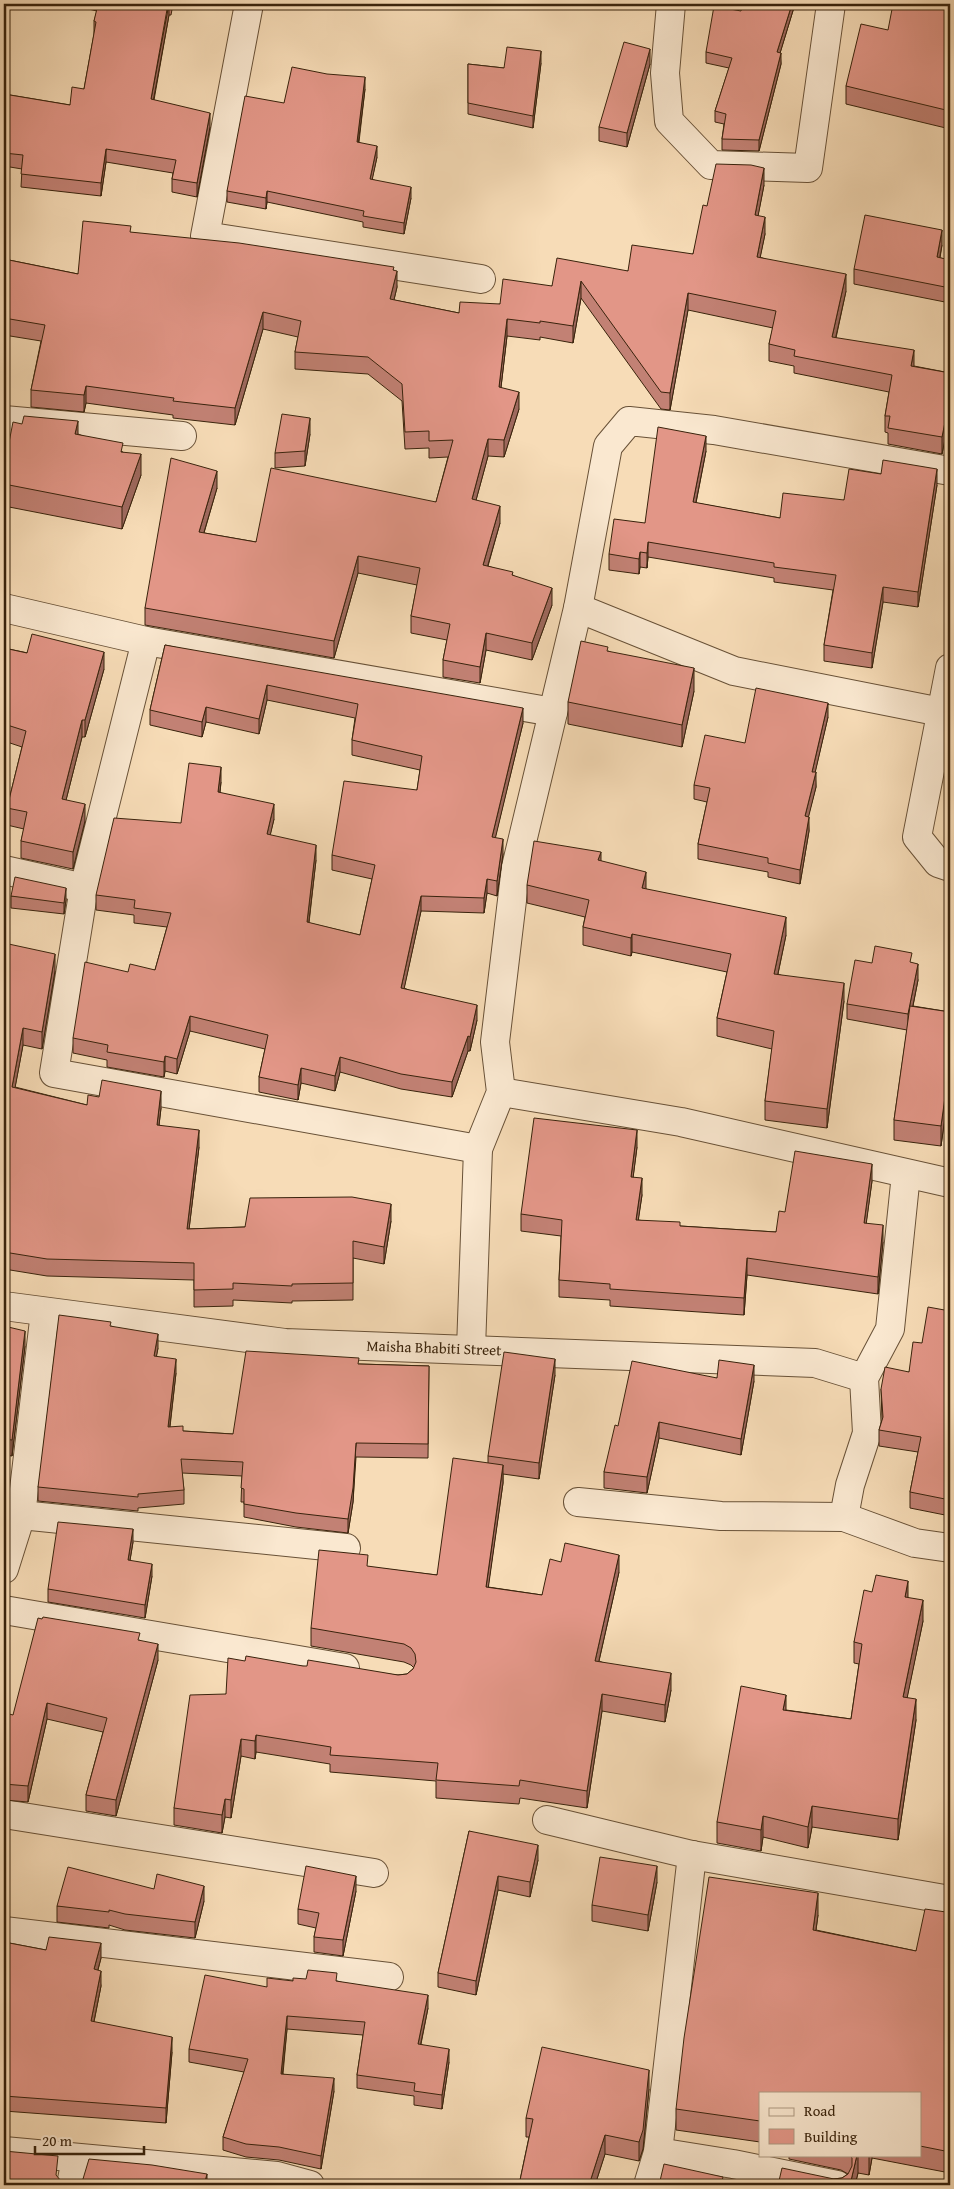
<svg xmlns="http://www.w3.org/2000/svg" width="954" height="2189" font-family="'Gentium Book Plus',serif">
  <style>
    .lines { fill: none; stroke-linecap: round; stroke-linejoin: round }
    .minor-casing { stroke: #685137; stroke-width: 30 }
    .minor { stroke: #fae8d0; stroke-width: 28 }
    .wall { fill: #c28174; stroke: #39230c }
    .shaded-wall { fill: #9e695e; stroke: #39230c }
    .building { fill: #e29687; stroke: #39230c }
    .labels { text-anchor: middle; stroke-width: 4; stroke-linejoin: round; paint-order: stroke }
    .street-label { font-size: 15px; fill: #39230c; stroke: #fae8d0 }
  </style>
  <rect width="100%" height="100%" fill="#f7dcb7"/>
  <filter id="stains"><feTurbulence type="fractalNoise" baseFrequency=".004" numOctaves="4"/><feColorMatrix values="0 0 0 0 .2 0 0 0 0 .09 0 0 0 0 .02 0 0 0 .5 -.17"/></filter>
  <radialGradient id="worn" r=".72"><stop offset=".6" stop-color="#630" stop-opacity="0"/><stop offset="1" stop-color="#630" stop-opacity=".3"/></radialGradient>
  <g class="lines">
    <defs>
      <g id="minor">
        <path d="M249,4l-44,232 276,43"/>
        <path d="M671,4l-6,69 4,48 42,44 97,3 23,-164"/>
        <path d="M4,420l178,16"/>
        <path d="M4,608l142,33 407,71"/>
        <path d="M578,608l156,63 207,41"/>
        <path d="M146,641l-62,247 -30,185 424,76"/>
        <path d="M950,668l-33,169 21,26 12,4"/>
        <path d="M4,870l80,18"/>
        <path d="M501,1092l180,30 269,61"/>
        <path d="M4,1306l281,37 530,20 49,15"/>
        <path d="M471,1349l7,-200 23,-57 -6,-50 21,-175 62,-259 30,-162 21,-25 85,9 236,41"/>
        <path d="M578,1502l143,14 123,1 71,26 35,5"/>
        <path d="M21,1515l325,33"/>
        <path d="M844,1517l6,-32 17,-52 -3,-55 26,-49 16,-155"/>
        <path d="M4,1569l17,-54 24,-203"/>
        <path d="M4,1610l341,58"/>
        <path d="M4,1814l370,59"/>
        <path d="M547,1820l145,35 258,45"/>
        <path d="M4,1931l385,46"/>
        <path d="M4,2151l273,25 33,9"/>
        <path d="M658,2152l75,12 104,21"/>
        <path d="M71,2185l5,-26"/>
        <path d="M648,2185l10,-33 34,-297"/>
      </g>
    </defs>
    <!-- minor casing -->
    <use href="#minor" class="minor-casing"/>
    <!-- minor -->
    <use href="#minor" class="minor"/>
  </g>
  <!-- wall -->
  <g class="wall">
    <path d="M68,4h105l-2,11h-2l-15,85 56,27 -13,70 -25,-5v-13l1,-6 -67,-11 -5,34 -80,-9 1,-18 -18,-3v-72l66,11 14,-16 10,-55v-13l3,-10z"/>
    <path d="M795,4l-15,49 1,11 -22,87 -37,-1v-11l2,-15 -9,-2v-11l14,-43 -23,-5v-11l35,-41z"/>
    <path d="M950,4v125l-104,-25v-18l42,-56z"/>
    <path d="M541,63l-8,65 -65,-14v-50l36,4z"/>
    <path d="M650,64l-23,83 -28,-6v-14z"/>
    <path d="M365,89l-6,53 18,15 -5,22 39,19 -7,36 -41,-7v-5l-96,-20 -1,7 -39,-7v-11l57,-88z"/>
    <path d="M764,185l-6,30 7,19 -5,23 86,34 -10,47 78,28 36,7v41l-8,40 -54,-10v-11l-3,-1v-16l4,-24 -95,-19v-7l-25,-5v-17l4,-16 -85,-18 -18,100 -9,-1 -80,-111 -8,45 -33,-6v3l-33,-4 -6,51 18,22 -15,48 -16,-1 -12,44 24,23 -12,43 25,9 39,30 -20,55 -46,-10 -6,33 -37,-6v-17l4,-20 -36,-7v-17l6,-31 -59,-12 -24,85 -189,-33v-17l72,-120 -13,45 52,9 180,-40 12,-45 -19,1v-10l-24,1 -3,-48 -34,-27 -73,-5v-17l3,-15 -35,-8 -28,96 -62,-7v-3l-87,-12 -2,9 -53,-5v-17l10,-49 -37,-6v-76l74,15 53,-41 263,37 3,17 -3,13 65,13 41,-9 52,-18 76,-15 65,-17 14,-48z"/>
    <path d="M942,245l-2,13 10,2v43l-96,-19v-15z"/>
    <path d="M78,434l45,18 18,23 -19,54 -118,-23v-38z"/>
    <path d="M310,434l-5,32 -30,2v-15z"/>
    <path d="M706,451l-10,52 84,15 64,-18 93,-15 -19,122 -35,-5 -11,66 -48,-7v-16l9,-55 -59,-8v-4l-126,-21 -1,11 -7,-1 -1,7 -30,-4v-16l36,-31z"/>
    <path d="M165,645l358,78 -28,115 8,16 -6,42 -10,-3 -3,20 -63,-2 -17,77 73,32 -7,31h-2l-16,46 -51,-8 -61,-17 -5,19 -34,-8 -3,17 -39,-8v-15l6,-28 -75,-18 -13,43 -12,-3 -1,6 -57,-10v-7l-34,-7v-15l55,-66 27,-2 12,-43 -33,-4v-8l-38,-5v-15l85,-72 40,-41 -1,11 54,26 -4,16 46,25 -7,63 51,12 12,-56 -40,-9v-15l85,-65 3,-20 -68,-15v-15l3,-22 -88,-18 -8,34 -53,-12 -4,15 -52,-12v-15z"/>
    <path d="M4,648l100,21 -19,68h-3l-16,63 19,21 -12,48 -52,-11v-17l3,-12 -17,-4v-17l15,-61 -18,-6z"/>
    <path d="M608,651l86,40 -12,56 -114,-23v-22z"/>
    <path d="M828,717l-13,55 1,15 -8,30 1,14 -9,53 -32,-7v-5l-70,-13v-15l9,-42 -13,-3v-14l51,-42z"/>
    <path d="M601,861l45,28 140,46 -8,39 66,27 -17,127 -62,-8v-19l7,-52 -55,-13v-18l10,-46 -95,-20 -1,4 -48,-11v-18l2,-10 -58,-14v-18z"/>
    <path d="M11,896l55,4 -2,14 -53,-6z"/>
    <path d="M4,943l51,28 -13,78 -19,-4 -8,42 72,18 74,3 -2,17 40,22 -10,82 56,-2 146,-6 -7,43 -31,-6v42l-61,1v2l-59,-3v6l-39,1v-27l-147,-4 -43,-7z"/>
    <path d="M872,963h40l6,17 -5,26 37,6v69l-9,65 -47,-6v-20l13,-90 -60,-11v-15z"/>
    <path d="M637,1147l-4,30 9,18 -4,25 42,6 96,6 9,-20 87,-31 -6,42 17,19 -5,52 -131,-19 -3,40 -134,-9v-6l-51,-3v-17l2,-44 -40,-5v-17z"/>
    <path d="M950,1311v199l-4,-1 -1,6 -35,-7v-16l8,-40 -39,-6v-16l3,-10 -1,-31 28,-17 13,-29z"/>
    <path d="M4,1326l21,20 -13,110 -8,-1z"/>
    <path d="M111,1326l47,22 -2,9 20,16 -6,54 13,4 50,3 126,-70 70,2 -1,92 -72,-1 -3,45 -5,31 -52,-6 -52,-10v-15h-3l1,-26 -60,-3 2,17v14l-46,4v3l-100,-10v-14z"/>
    <path d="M555,1375l-16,104 -36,-5v9l-15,104 54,8 19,-33 58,10 -20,89 72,29 -6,32 -63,-11 -15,97 -67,-10 -1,6 -83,-6v-17l-106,-9v-8l-74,-12 -1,7 -14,-3 -10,62 -6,-1 -3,16 -48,-8v-17l52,-114 19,-33 153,14 9,-1 7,-6 -3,-3 -7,-3 -93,-16v-18l57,-61 69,8 51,-112v-7z"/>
    <path d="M717,1378l37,3 -13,74 -82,-17 -12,55 -43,-5v-16l14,-46z"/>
    <path d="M133,1542l-3,18 22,16 -7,42 -97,-16v-13z"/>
    <path d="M872,1592l36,5 15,24 -16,76 9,23 -18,120 -86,-13 -4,21 -45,-11 -2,14 -44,-8v-21l69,-112 65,9 8,-55 -5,-1v-21z"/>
    <path d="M140,1640l18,20 -42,156 -30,-5v-16l17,-63 -56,-13 -19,83 -24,-2v-76h3l6,-9z"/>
    <path d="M469,1831l69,29 -8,37 -32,-7 -22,105 -38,-8v-14z"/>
    <path d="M657,1882l-9,49 -56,-10v-16z"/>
    <path d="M356,1891l-13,65 -29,-4v-15l2,-9 -18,-4v-15z"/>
    <path d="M204,1901l-9,37 -70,-8 -16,-5v3l-52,-6v-16z"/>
    <path d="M950,1910v263l-78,-15 -3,17 -11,-2 -3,12h-77l64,-7 6,-4 -7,-4 -52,-11v-4h131v-62h-160v49l-84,-12v-21l142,-194 -2,15 100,21 30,-39z"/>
    <path d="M4,1942l42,8 55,8 -3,12 3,16 -7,36 78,30 -6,71 -162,-12z"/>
    <path d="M293,1981h44l91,27 -7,36 28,18 -7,47 -28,-4v-9l-57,-8v-13l6,-40 -76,-6 -4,45 51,17 -13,78 -42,-9 -33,-3 -23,-7v-13l21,-65 -55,-10v-13l78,-62z"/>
    <path d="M649,2089l-6,60 -4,12 -34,-7 -10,31h-76l10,-48h-3v-19z"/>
  </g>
  <!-- shaded-wall -->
  <g class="shaded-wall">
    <path d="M169,4v11l-18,98v-14z"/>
    <path d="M792,4h3l-18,59v-11z"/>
    <path d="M650,49v15l-23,83v-14z"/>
    <path d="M541,51v12l-8,65v-12z"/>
    <path d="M781,53v11l-22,87v-11z"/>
    <path d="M365,77v12l-8,64v-11z"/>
    <path d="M210,113v14l-13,70v-14z"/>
    <path d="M377,146v11l-7,33v-11z"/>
    <path d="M106,149v13l-5,34v-13z"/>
    <path d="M764,168v17l-9,47v-17z"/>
    <path d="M411,187v11l-7,36v-11z"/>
    <path d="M267,191v11l-1,7v-11z"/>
    <path d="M765,217v17l-8,39v-16z"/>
    <path d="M942,230v15l-5,27v-15z"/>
    <path d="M397,271v16l-7,29v-17z"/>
    <path d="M846,274v17l-14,63v-17z"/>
    <path d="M581,281v17l-8,45v-17z"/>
    <path d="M688,293v17l-18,100v-17z"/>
    <path d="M263,312v17l-28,96v-17z"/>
    <path d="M507,319v17l-8,68v-17z"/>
    <path d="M914,350v17l-3,-1z"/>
    <path d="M86,386v17l-2,9v-17z"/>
    <path d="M519,392v17l-15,48v-17z"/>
    <path d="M950,397v17l-8,40v-17z"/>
    <path d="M310,418v16l-5,32v-15z"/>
    <path d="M78,421v21l-3,-8z"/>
    <path d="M706,436v15l-13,66v-15z"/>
    <path d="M488,439v17l-16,59v-16z"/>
    <path d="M141,454v21l-19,54v-22z"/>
    <path d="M937,469v16l-19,122v-15z"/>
    <path d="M217,471v17l-18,61v-17z"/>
    <path d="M500,506v17l-17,59v-17z"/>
    <path d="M648,542v15l-1,11v-15z"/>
    <path d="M640,552v15l-1,7v-15z"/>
    <path d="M358,556v17l-24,85v-17z"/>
    <path d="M883,587v15l-11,66v-15z"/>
    <path d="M552,588v17l-20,55v-17z"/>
    <path d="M486,633v17l-6,33v-16z"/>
    <path d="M104,652v17l-19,68v-17z"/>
    <path d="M694,668v23l-12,56v-22z"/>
    <path d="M267,685v15l-8,34v-15z"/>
    <path d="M828,703v14l-16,69v-14z"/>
    <path d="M206,707v15l-4,15v-15z"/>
    <path d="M523,708v15l-31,129v-15z"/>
    <path d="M82,720v17l-20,79v-17z"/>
    <path d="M221,767v15l-3,25v-15z"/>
    <path d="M816,772v15l-11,44v-15z"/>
    <path d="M85,804v17l-12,48v-17z"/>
    <path d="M274,804v15l-7,30v-15z"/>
    <path d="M809,817v14l-9,53v-14z"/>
    <path d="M503,839v15l-6,42v-15z"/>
    <path d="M316,845v15l-9,77v-15z"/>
    <path d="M601,852v18l-3,-10z"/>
    <path d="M646,872v18l-4,-2z"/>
    <path d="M487,879v14l-3,20v-15z"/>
    <path d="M66,888v12l-2,14v-11z"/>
    <path d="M421,896v15l-20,92v-15z"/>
    <path d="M786,917v18l-12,57v-18z"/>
    <path d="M632,934v18l-1,4v-18z"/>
    <path d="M55,954v17l-13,78v-17z"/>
    <path d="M918,964v16l-10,50v-16z"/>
    <path d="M844,983v18l-17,127v-19z"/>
    <path d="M477,1005v15l-7,31v-14z"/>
    <path d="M190,1016v15l-13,43v-15z"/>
    <path d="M23,1028v17l-11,59v-17z"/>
    <path d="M468,1036v15l-16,46v-15z"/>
    <path d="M165,1056v15l-1,6v-15z"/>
    <path d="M340,1057v15l-5,19v-15z"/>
    <path d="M950,1061v20l-9,65v-20z"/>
    <path d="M301,1068v15l-3,17v-15z"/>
    <path d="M161,1091v17l-4,34v-17z"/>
    <path d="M199,1130v17l-12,99v-17z"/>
    <path d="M637,1130v17l-6,47v-17z"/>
    <path d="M872,1164v17l-8,59v-17z"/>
    <path d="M642,1178v17l-6,41v-16z"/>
    <path d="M391,1204v17l-7,43v-17z"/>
    <path d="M883,1225v17l-5,52v-17z"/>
    <path d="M747,1258v17l-3,40v-17z"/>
    <path d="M25,1331v15l-13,110v-16z"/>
    <path d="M158,1334v14l-4,22v-14z"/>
    <path d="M176,1359v14l-8,68v-14z"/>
    <path d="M555,1359v16l-16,104v-16z"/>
    <path d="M754,1365v16l-13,74v-16z"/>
    <path d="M659,1422v16l-12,55v-16z"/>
    <path d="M356,1443l-3,59 -5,31v-14z"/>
    <path d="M503,1465v18l-17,121v-17z"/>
    <path d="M946,1494v15l-1,6v-16z"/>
    <path d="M133,1529v13l-5,30v-12z"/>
    <path d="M619,1555v17l-24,106v-17z"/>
    <path d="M152,1564v12l-7,42v-13z"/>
    <path d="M908,1581v21l-3,-5z"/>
    <path d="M923,1600v21l-20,97v-21z"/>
    <path d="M158,1644v16l-42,156v-16z"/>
    <path d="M671,1673v17l-6,32v-17z"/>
    <path d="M602,1694v17l-15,97v-17z"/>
    <path d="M786,1695v21l-3,-6z"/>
    <path d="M916,1699v21l-18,120v-21z"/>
    <path d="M47,1703v16l-19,83v-16z"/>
    <path d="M256,1735v17l-1,7v-18z"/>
    <path d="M241,1739v17l-10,62v-18z"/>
    <path d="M225,1799v18l-3,16v-18z"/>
    <path d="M812,1806v21l-4,21v-21z"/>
    <path d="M763,1816v21l-2,14v-21z"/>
    <path d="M538,1845v15l-8,37v-15z"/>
    <path d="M657,1866v16l-9,49v-16z"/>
    <path d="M356,1876v15l-13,65v-16z"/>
    <path d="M498,1876v14l-22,105v-14z"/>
    <path d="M204,1886v15l-9,37v-16z"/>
    <path d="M818,1893v22l-5,36v-21z"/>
    <path d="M101,1943v15l-7,26v-15z"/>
    <path d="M101,1971v15l-10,50v-15z"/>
    <path d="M428,1995v13l-10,49v-13z"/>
    <path d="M287,2016v13l-6,58v-13z"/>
    <path d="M172,2037v15l-6,71v-15z"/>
    <path d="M449,2049v13l-7,47v-14z"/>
    <path d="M649,2070v19l-6,60 -4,12v-19z"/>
    <path d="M334,2078v13l-13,78v-13z"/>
    <path d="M605,2135v19l-10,31h-6z"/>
    <path d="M857,2155h1v18l-3,12h-5z"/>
    <path d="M869,2155h3v3l-3,17z"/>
    <path d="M207,2174v11h-3z"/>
  </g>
  <!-- building -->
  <g class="building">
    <path d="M98,4h70l-17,95 59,14 -13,70 -25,-4 4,-19 -70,-11 -5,34 -80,-9 2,-19 -19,-2v-59l66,11 2,-18 12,2 12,-67 -2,-1z"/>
    <path d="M742,4h50l-15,48 4,1 -22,87 -37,-1 4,-25 -11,-3 17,-53 -26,-6 8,-46 27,5z"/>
    <path d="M893,4h57v107l-104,-25 15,-62 27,6z"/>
    <path d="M624,42l26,7 -23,84 -28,-6z"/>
    <path d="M507,47l34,4 -8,65 -65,-13v-39l36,4z"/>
    <path d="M292,67l35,7 38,3 -8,65 20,4 -7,33 41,8 -7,36 -41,-7 1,-5 -97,-20 -1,7 -39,-7 18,-95 39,7z"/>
    <path d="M716,164l35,1 13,3 -9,47 10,2 -8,40 89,17 -14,63 82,13 -3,16 39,7v24l-8,40 -54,-9 2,-12h-5l7,-41 -98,-19 1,-6 -26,-6 7,-33 -88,-18 -18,100 -9,-1 -80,-111 -8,45 -33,-5v2l-33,-4 -8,68 20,5 -15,48 -16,-1 -16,60 28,7 -17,59 30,7 -1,3 40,13 -20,55 -46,-10 -6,34 -37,-7 7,-36 -39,-8 9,-48 -62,-12 -24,85 -189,-33 26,-150 46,13 -18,61 57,10 15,-74 165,34 17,-62 -24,1v-10l-24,1 -3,-48 -34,-27 -73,-5 6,-31 -38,-9 -28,96 -62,-7 1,-3 -88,-12 -2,9 -53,-5 14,-65 -41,-7v-59l74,15 5,-53 48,5 -1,6 109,11 155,24 -1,3 4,1 -7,28 69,14 1,-11 40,2 3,-25 49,7 5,-28 71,13 4,-26 61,9 10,-49 4,1z"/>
    <path d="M865,215l77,15 -5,27 13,3v28l-96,-19z"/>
    <path d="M282,414l28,4 -5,33 -30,2z"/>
    <path d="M24,416l54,5 -3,13 48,9 -2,9 20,2 -19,53 -118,-23v-16l9,-46 9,2z"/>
    <path d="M658,427l48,9 -13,66 87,16 3,-25 61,7 5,-31 32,5 2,-14 54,9 -19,123 -35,-5 -11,66 -48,-8 12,-70 -62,-8v-4l-126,-21 -1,11 -7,-1 -1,7 -30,-5 5,-35 31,4z"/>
    <path d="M32,634l72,18 -19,68h-3l-20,79 23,5 -12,48 -52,-11 6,-29 -20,-4 19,-77 -22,-7v-76l23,5z"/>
    <path d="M581,641l27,6 -1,4 87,17 -12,57 -114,-23z"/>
    <path d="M165,645l358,63 -31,129 11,2 -6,42 -10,-2 -3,19 -63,-2 -20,92 76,17 -7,32 -2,-1 -16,46 -51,-8 -61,-17 -5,19 -34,-8 -3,17 -39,-8 9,-42 -78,-19 -13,43 -12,-3 -1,6 -57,-10 1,-7 -35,-7 12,-76 43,10 2,-8 25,6 16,-57 -37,-5 1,-8 -39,-5 18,-77 67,5 8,-60 32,4 -3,25 56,12 -7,30 49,11 -9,77 53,13 15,-70 -43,-10 12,-74 73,9 5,-34 -70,-16 6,-36 -91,-19 -8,34 -53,-12 -4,15 -52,-12z"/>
    <path d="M756,688l72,15 -16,69h4l-11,44 4,1 -9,53 -32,-7v-5l-70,-14 12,-56 -16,-3 11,-50 40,8z"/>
    <path d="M534,841l67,11 -3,8 48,12 -4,16 144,29 -12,57 70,9 -17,126 -62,-8 9,-70 -57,-13 14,-64 -99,-20 -1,4 -48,-11 6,-27 -62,-15z"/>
    <path d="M15,877l51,11 -2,15 -53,-7z"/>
    <path d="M4,943l51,11 -13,78 -19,-4 -11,59 75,18 1,-10 11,2 3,-17 59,11 -4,34 42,5 -12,99 58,-2 5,-29 102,-1 39,7 -7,43 -31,-6v42l-61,1v2l-59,-3v6l-39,1v-27l-147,-4 -43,-7z"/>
    <path d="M875,946l37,7 -2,9 8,2 -10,50 -61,-10 8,-44 17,3z"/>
    <path d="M910,1006l40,6v49l-9,65 -47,-6z"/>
    <path d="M534,1118l103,12 -6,47 11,1 -6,42 44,2v4l96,6 3,-21 6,1 10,-61 77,13 -8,59 19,2 -5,52 -131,-19 -3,40 -134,-9v-5l-51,-4 3,-60 -41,-6z"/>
    <path d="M928,1307l22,4v183h-4l-1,5 -35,-7 11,-55 -42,-7 4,-13 -2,-28 4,-22 24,5 4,-30 9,1z"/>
    <path d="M59,1315l52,7 -1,4 48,8 -4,22 22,3 -8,68 15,-1v5l50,3 13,-83 113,7 -1,6 71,2 -1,78 -72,-1 -3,45 -5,31 -52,-6 -52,-9v-15l-3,-1 2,-26 -62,-3 3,31 -46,4v3l-100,-10z"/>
    <path d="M4,1326l21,5 -13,109 -8,-1z"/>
    <path d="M504,1352l51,7 -16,104 -51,-7z"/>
    <path d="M719,1360l35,5 -13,74 -82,-17 -12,55 -43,-5 11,-47 3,1 14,-65 85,17z"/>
    <path d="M453,1458l50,7 -17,122 56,8 8,-36 11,3 4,-19 54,12 -24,106 76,12 -6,32 -63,-11 -15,97 -67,-11 -1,6 -83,-6 2,-17 -108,-8 1,-8 -75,-12 -1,6 -14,-2 -10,61 -6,-1 -3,16 -48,-7 16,-113 36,-1 2,-36 17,3 1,-5 57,10h4l1,-6 90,15 9,-1 6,-5 3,-7 -1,-8 -4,-6 -7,-4 -93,-16 8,-78 49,5 -1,11 70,9z"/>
    <path d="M58,1522l75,7 -5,31 24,4 -7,41 -97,-16z"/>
    <path d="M876,1575l32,6 -3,16 18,3 -20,97 13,2 -18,120 -86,-13 -4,21 -45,-11 -2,14 -44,-8 24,-136 45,9 -3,15 68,9 11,-75 -8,-2 10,-52 8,2z"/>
    <path d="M43,1617l97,16 -2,7 20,4 -42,156 -30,-5 21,-77 -60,-15 -19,83 -24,-2v-60h3l2,-10 4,1 25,-97 4,1z"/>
    <path d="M469,1831l69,14 -8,37 -32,-6 -22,105 -38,-8z"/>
    <path d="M600,1857l57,9 -9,49 -56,-10z"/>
    <path d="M306,1866l50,10 -13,64 -29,-3 5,-24 -21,-4z"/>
    <path d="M68,1867l86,22 3,-15 47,12 -9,36 -70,-8 -16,-4v2l-52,-6z"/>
    <path d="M709,1877l109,16 -5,37 103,21 9,-42 21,3v-2h4v242l-30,-6v-53h-160v28l-84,-12 8,-71z"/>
    <path d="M49,1937l52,6 -7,26 7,2 -10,50 81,16 -6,71 -162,-12v-154l42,8z"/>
    <path d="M308,1970l29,3 -1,8 92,14 -10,49 31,5 -7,46 -28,-4 1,-8 -58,-8 8,-53 -78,-6 -6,58 53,4 -13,78 -42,-9 -33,-3 -23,-7 25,-78 -59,-10 16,-74 62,12v-9l26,3v-3l13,1z"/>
    <path d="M542,2047l107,23 -6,60 -4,12 -34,-7 -16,50h-70l14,-66 -7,-1z"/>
    <path d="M4,2151l54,5 -2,19 5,6 8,4 8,-1 6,-5 6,-20 63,6 55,9 -3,11h-200z"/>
    <path d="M850,2155h7l-7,30h-72l4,-17 52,11 8,-1 6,-4 4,-8v-8z"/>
    <path d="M664,2164l59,13 -1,4 16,4h-79z"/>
    <path d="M320,2181l21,4h-38v-1l10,1z"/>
    <path d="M485,2181l28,4h-28z"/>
  </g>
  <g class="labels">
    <!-- street labels -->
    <g class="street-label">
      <text transform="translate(434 1348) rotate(2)" y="5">Maisha Bhabiti Street</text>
    </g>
  </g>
  <!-- margin -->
  <rect width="954" height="2189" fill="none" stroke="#f7dcb7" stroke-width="20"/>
  <rect x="5" y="5" width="944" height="2179" fill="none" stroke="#39230c" stroke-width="2.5"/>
  <rect x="10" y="10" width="934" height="2169" fill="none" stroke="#39230c"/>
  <!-- legend -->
  <rect x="759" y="2092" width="162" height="65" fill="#fae8d0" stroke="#ad9982"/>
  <rect x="769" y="2108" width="25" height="8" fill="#fae8d0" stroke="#ad9982"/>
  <text x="804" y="2116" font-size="15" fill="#39230c">Road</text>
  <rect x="769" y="2129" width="25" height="15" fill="#e29687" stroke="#ad9982"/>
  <text x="804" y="2142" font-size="15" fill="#39230c">Building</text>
  <!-- scale -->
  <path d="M35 2146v8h109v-8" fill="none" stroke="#39230c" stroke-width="2.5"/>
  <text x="42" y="2146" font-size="15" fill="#39230c" stroke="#fae8d0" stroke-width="4" paint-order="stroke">20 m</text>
  <rect width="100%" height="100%" filter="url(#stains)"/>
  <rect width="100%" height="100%" fill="url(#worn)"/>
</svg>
